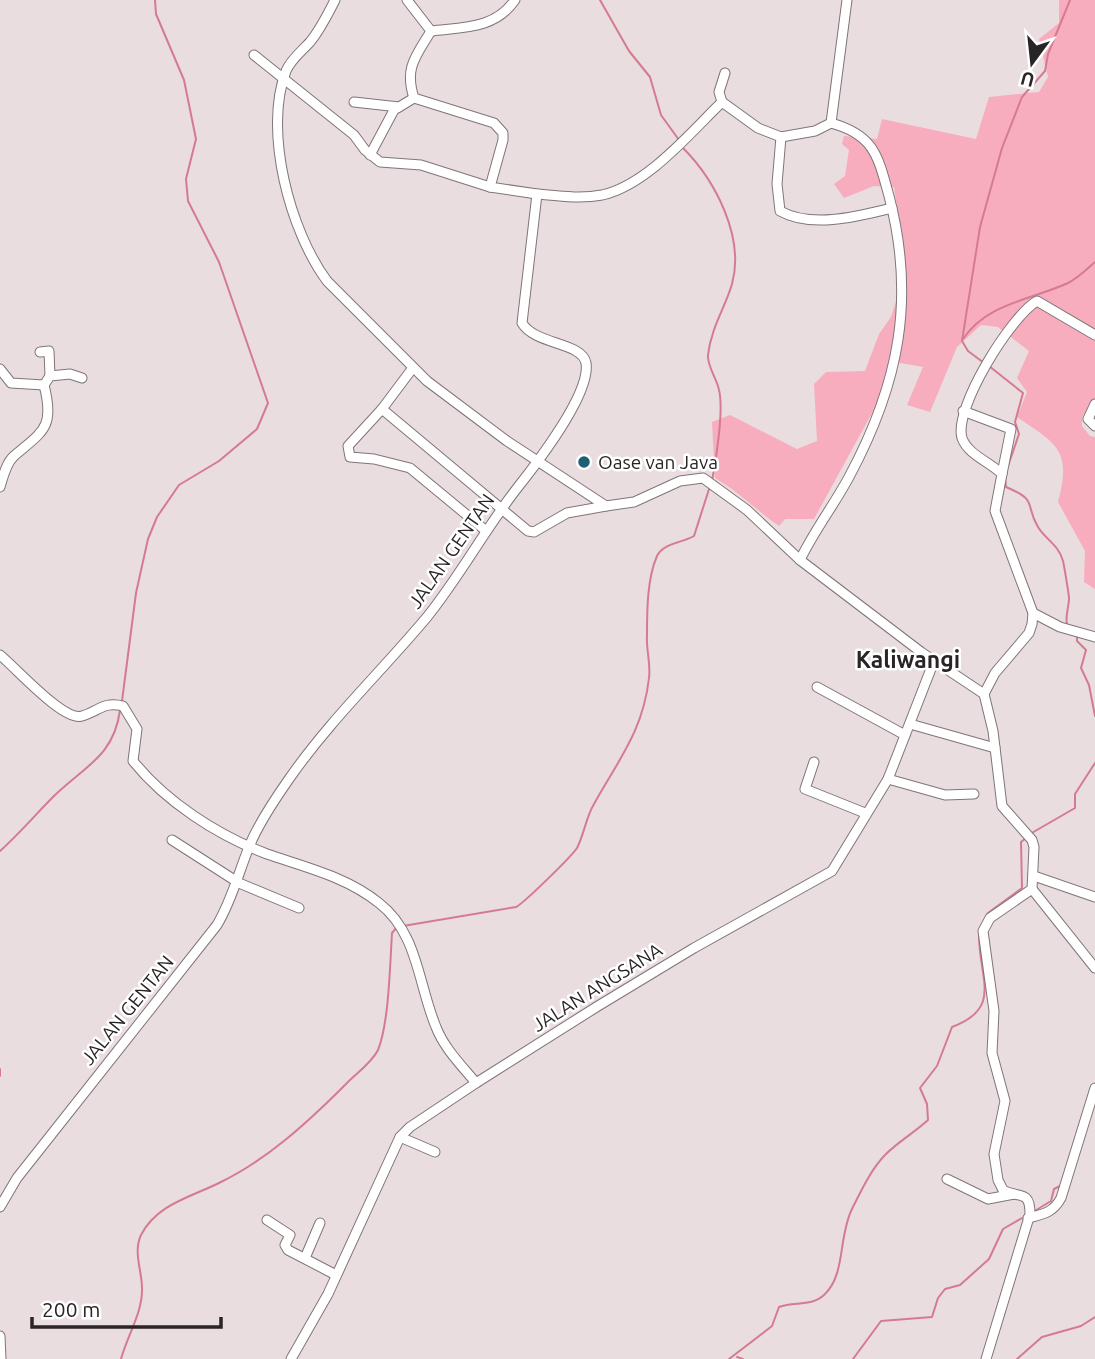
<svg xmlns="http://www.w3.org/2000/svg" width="1095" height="1359" font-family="Ubuntu,sans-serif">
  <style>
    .green { fill: #f8adbe }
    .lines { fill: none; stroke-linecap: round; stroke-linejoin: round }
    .stream { stroke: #d57b91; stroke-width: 2 }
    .minor-casing { stroke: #7f7577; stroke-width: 11 }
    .minor { stroke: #fff; stroke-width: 9 }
    .poi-dot { fill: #1e5f74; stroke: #fff; stroke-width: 2.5 }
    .labels { text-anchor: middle; stroke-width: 5; stroke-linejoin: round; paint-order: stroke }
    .poi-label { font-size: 19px; fill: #292526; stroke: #fff; text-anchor: start }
    .street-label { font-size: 19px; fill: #292526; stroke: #fff }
    .quarter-label { font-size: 23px; font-weight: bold; fill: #292526; stroke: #fff }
  </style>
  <rect width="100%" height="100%" fill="#e9dddf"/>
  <!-- green -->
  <path class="green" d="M1059,0h36v398l-13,19v9l8,10 5,1v152l-11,-7 1,-31 -27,-49c14,-52 -1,-58 -41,-85l10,-25 -10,-14 12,-27 -31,-24 -17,-2 -24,22 -27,65 -23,-7 16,-38 -34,-6 -12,43 -63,115h-29l-6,7c-23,-16 -40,-34 -64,-48l-3,-56 18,-7 67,34 20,-8 -3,-57 12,-12 39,-1 14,-37 12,-17 15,-47 -12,-83 -20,-1 -30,12 -10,-14 11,-8 4,-26 -7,-6 2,-8 33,3 5,-20 94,20 13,-42 50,-5 9,-15 -9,-38 20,-16z"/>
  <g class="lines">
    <!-- stream -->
    <g class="stream">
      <path d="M600,0l29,51 21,26 11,38 18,25"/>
      <path d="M683,148c32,32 62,89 49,136 -7,24 -21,44 -24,71 -1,11 9,24 11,35 5,20 -3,70 -7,91"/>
      <path d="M963,339c24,-36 68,-39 105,-56 10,-5 19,-14 27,-21"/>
      <path d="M984,363l-16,-12 -6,-10 18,-114 22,-79 20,-51 23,-26 3,-17 22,-54"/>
      <path d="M989,366l34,27 -8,29 4,12 -11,32"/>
      <path d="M1005,478l1,9c33,14 18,16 32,40 7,12 21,18 25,34 1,4 6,34 6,37 0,9 -4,18 -2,26"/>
      <path d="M1077,634v7l9,9 -5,18 8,17 6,31"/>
      <path d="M122,701l14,-108 12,-54 9,-22 22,-32 40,-24 38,-32 11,-26 -49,-141 -31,-61 -2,-22 10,-40 -12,-59 -28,-66 -1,-14"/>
      <path d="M1030,834l45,-26v-14l20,-31"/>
      <path d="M0,851c19,-17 35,-36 53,-54 30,-30 61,-40 67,-87"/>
      <path d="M403,926l113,-19c8,-4 55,-50 61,-59 7,-13 9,-31 17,-44 25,-45 49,-73 55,-126 2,-14 -3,-28 -2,-43 0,-24 0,-56 10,-79 6,-13 25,-13 37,-20l16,-50"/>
      <path d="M981,926l7,-13 34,-25 -1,-46 5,-4"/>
      <path d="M0,1069v7"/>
      <path d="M1033,1212l18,-11 3,-12 6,-3"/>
      <path d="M737,1357l6,2"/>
      <path d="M121,1359c6,-23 22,-47 21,-71 0,-17 -9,-36 -1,-53 16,-31 50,-38 78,-52 48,-23 89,-61 126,-98 10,-11 26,-21 33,-35 11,-27 12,-86 14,-117l5,-6"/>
      <path d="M729,1359l43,-33 7,-19c15,-6 32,0 45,-12 22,-20 14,-58 28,-86 9,-18 19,-40 34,-55 12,-12 29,-22 42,-34l-1,-16 -7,-16 17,-22 15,-39c51,-19 27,-48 27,-92"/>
      <path d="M853,1359l28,-38 51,-4 6,-19 7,-9 15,-4 29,-26 14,-30 19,-11"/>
      <path d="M1017,1359l25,-22 39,-11 14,-9"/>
    </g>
    <defs>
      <g id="minor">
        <path d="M335,0c-7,14 -15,30 -25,42 -8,9 -19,17 -24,29 -23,60 4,160 41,210l100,100 80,60 99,65 28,-4 46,-21 23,-3 44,32 53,50"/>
        <path d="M847,0l-16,123c44,12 47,34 58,73 27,103 10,188 -40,281 -15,28 -35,54 -49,83l121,92 63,42 9,37 9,75 30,34 2,7 -2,42 -42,29 -7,13 11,80 -2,42 13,48 -11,53 4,26 5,10c16,9 27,-1 27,24l-44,145"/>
        <path d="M431,31c33,-4 64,-2 84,-31"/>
        <path d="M254,55l100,80 11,15 15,12 41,3 69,22"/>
        <path d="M354,102l45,5"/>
        <path d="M722,102l-3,-10 6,-19"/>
        <path d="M781,137l-4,47 3,27c32,18 79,5 112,-3"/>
        <path d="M370,155l24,-45 20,-12"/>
        <path d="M537,194c22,2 44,5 65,1 45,-10 88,-62 120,-93l36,26 23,9 34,-6 16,-8"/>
        <path d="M40,352l9,-1 1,25"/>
        <path d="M0,369l11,14 33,2"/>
        <path d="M1095,404l-7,15 7,7"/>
        <path d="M382,409l30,-40"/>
        <path d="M963,411l48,18 -9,45"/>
        <path d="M0,487c3,-10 6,-24 14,-31 29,-25 41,-28 30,-71l6,-9 20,-2 12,4"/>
        <path d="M485,530l-75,-62 -36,-9 -24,-2 -2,-11 34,-37 146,122 6,1 33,-19 39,-7"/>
        <path d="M1033,613l27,14 35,10"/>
        <path d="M0,655c16,13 64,67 82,61 17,-5 22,-15 41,-10l14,23 -4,32c33,41 84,74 134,93 38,13 80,23 112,49 39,30 39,81 57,124 8,21 26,39 40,56"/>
        <path d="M817,687l88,48"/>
        <path d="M984,694l11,-21 34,-40 3,-9 1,-11 -38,-102 7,-37c-12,-12 -34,-19 -40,-36 -9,-29 49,-122 75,-137l58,34"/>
        <path d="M910,724l85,24"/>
        <path d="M814,762l-9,27 60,24"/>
        <path d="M888,779l57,16 29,-1"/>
        <path d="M172,840l67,43 60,25"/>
        <path d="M1034,876l61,21"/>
        <path d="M1032,889l63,79"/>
        <path d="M400,1137l35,15"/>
        <path d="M947,1179l41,20 26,-5"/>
        <path d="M0,1207l17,-29 200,-253c15,-25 21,-51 32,-78 9,-23 26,-48 40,-68 41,-59 92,-107 138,-162 33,-41 58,-88 91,-130 19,-24 73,-94 68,-124 -4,-21 -51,-18 -64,-40l15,-129 -47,-7 13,-47v-7l-9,-10 -80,-25c-10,-30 2,-42 17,-67l-24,-31"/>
        <path d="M1028,1218c15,-4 25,-5 33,-20l34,-110"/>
        <path d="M267,1220l23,15 -5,10 3,5 48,25"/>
        <path d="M305,1258l15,-35"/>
        <path d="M0,1336l1,23"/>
        <path d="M291,1359l37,-65 72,-157 10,-10 66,-44 122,-77 96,-58 138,-77 56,-92 46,-118"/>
      </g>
    </defs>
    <!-- minor casing -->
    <use href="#minor" class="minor-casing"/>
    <!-- minor -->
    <use href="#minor" class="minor"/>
  </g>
  <!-- markers -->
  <circle class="poi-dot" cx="584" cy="462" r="7"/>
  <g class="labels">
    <!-- poi labels -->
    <g class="poi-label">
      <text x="598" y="469">Oase van Java</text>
    </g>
    <!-- street labels -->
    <g class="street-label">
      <text transform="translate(451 551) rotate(-55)" y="7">JALAN GENTAN</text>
      <text transform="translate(597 987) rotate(-32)" y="7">JALAN ANGSANA</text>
      <text transform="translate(127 1010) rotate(-51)" y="7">JALAN GENTAN</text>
    </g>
    <!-- quarter labels -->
    <g class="quarter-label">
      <text x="908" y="668">Kaliwangi</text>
    </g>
  </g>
  <!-- north arrow -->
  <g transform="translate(1032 63) rotate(195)" stroke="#ffffff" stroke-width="5" paint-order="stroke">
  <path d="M0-5L12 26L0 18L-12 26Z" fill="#292526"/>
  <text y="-10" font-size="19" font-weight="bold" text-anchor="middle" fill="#292526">U</text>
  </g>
  <!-- scale -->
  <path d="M32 1317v10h189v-10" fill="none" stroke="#292526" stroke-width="3.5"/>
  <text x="42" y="1317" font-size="21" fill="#292526" stroke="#ffffff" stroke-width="5" paint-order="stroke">200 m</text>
</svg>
